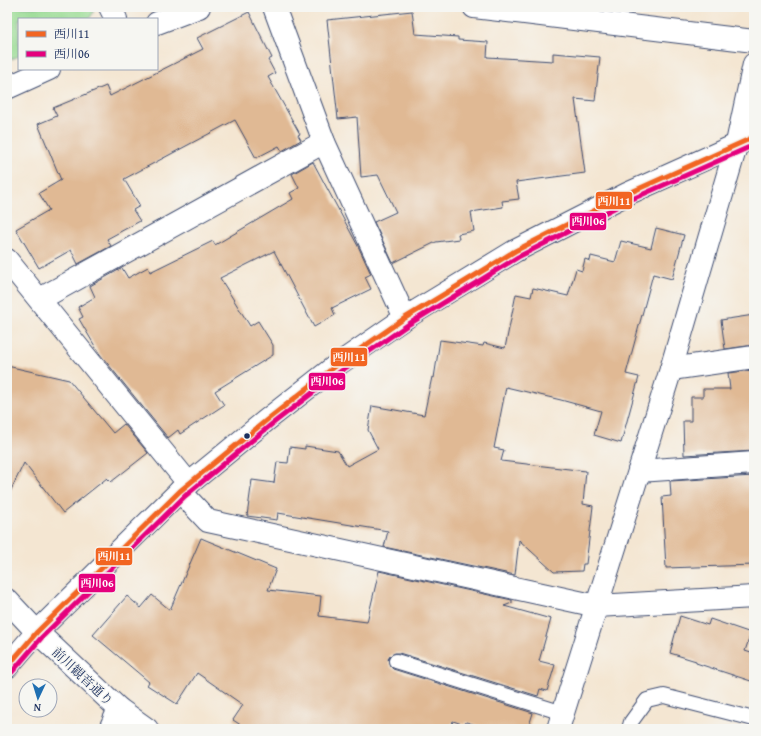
<svg xmlns="http://www.w3.org/2000/svg" width="761" height="736" font-family="'Gentium Book Plus','Noto Serif JP',serif">
  <style>
    .green { fill: #99db93; stroke: #5a8578 }
    .building { fill: #e0b994 }
    .lines { fill: none; stroke-linecap: round; stroke-linejoin: round }
    .service-casing { stroke: #3c4a6f; stroke-width: 16 }
    .minor-casing { stroke: #3c4a6f; stroke-width: 24 }
    .tertiary-casing { stroke: #3c4a6f; stroke-width: 24 }
    .service { stroke: #fff; stroke-width: 14 }
    .minor { stroke: #fff; stroke-width: 22 }
    .tertiary { stroke: #fff; stroke-width: 22 }
    .bus-1-casing { stroke: #f6f6f2; stroke-width: 8 }
    .bus-2-casing { stroke: #f6f6f2; stroke-width: 8 }
    .bus-1 { stroke: #f26522; stroke-width: 5 }
    .bus-2 { stroke: #e5007d; stroke-width: 5 }
    .bus-dot { fill: #1b2f5e; stroke: #f6f6f2; stroke-width: 1.5 }
    .labels { text-anchor: middle; stroke-width: 3; stroke-linejoin: round; paint-order: stroke }
    .street-label { font-size: 13px; fill: #1b2f5e; stroke: #f6f6f2 }
    .line-badge { stroke: #f6f6f2; stroke-width: 1.5 }
    .badge-label { font-size: 11px; text-anchor: middle; font-weight: bold; fill: #fff }
  </style>
  <rect width="100%" height="100%" fill="#f6f6f2"/>
  <filter id="ink" filterUnits="userSpaceOnUse"><feTurbulence type="fractalNoise" baseFrequency=".025" numOctaves="2"/><feDisplacementMap in="SourceGraphic" scale="8" xChannelSelector="R" yChannelSelector="G"/><feConvolveMatrix kernelMatrix="1 2 1 2 8 2 1 2 1" color-interpolation-filters="sRGB"/></filter>
  <filter id="wash" filterUnits="userSpaceOnUse"><feTurbulence type="fractalNoise" baseFrequency=".012" numOctaves="4" result="noise"/><feDisplacementMap in="SourceGraphic" scale="16" xChannelSelector="R" yChannelSelector="G"/><feGaussianBlur stdDeviation="0.9" result="paint"/><feColorMatrix in="noise" values="0 0 0 0 0 0 0 0 0 0 0 0 0 0 0 0 0 1.4 0 .05"/><feComposite in="paint" operator="in"/></filter>
  <g filter="url(#wash)">
    <rect width="100%" height="100%" fill="#f4e6d2"/>
    <!-- green -->
    <path class="green" d="M7,7h87l-1,6 -4,6h-70v37l-12,5z"/>
    <g id="blocks">
      <!-- building -->
      <g class="building">
        <path d="M412,11l3,23 43,3v3l30,2 -1,15 66,4v-8l47,4 -5,44 -20,-2 10,74 -69,9 3,17 -17,2 1,6 -32,5 3,19 -16,3 1,5 -23,3 -43,21 -19,-41 22,-10 -18,-37 -17,2 -4,-60 -19,2 -11,-99z"/>
        <path d="M249,12l23,46 -4,2 7,13 -7,4 32,57 -2,1 3,5 -19,11 -3,-5 -23,12 -21,-38 -111,59 16,27 -7,4 7,11 -33,18 4,7 -33,18 -7,-14 -32,18 -23,-39 33,-19 -10,-17 22,-13 -23,-56 19,-8 -4,-8 53,-22 4,10 93,-47 -6,-11z"/>
        <path d="M313,162l46,86 12,26 -6,3 6,12 -39,19 3,7 -21,12 -40,-76 -54,27 30,48 8,-5 15,24v10l-58,36 9,14 -44,29 -2,-4 -10,8 -69,-85 -20,-34 4,-2 -5,-10 17,-10 -5,-11 32,-18 6,10 20,-11 2,5 63,-31 2,4 78,-46 -3,-6 9,-5 -7,-14z"/>
        <path d="M656,228l28,7 -12,44 -19,-5 -27,100 13,3 -18,66 -27,-8 7,-24 -40,-11 -55,-13 -12,61 10,2 -3,11 85,10 -3,33 10,2 -7,58h-3l-1,7 -28,1 -35,-32 -4,35 -131,-28 4,-16 -110,-18 -1,7 -30,-4 5,-36 22,3 3,-21 11,1 2,-16 15,2v-3l33,5 9,15 31,-17 -10,-19 4,-24 52,9 8,-38 2,1 6,-38 43,6 1,-3 21,5 11,-54 15,3 2,-9 35,8 8,-27 6,2 3,-12 5,2 1,-5 24,6 6,-21 30,7z"/>
        <path d="M754,315v30l-29,4 -4,-29z"/>
        <path d="M7,366l62,14 44,53 11,-9 24,29 -37,29 -4,-4 -44,35 -39,-50 -17,35z"/>
        <path d="M754,370v81l-70,4 -1,-34h8v-24h12v-8h27l-2,-16z"/>
        <path d="M754,476v89l-88,3 -4,-71 9,-1 -1,-15z"/>
        <path d="M201,538l75,31 -8,21 53,6 -2,20 48,6 12,-51 133,29v3l-8,3 47,13 -12,42 16,4 -8,26 -7,-2 -2,7 -139,-43h-4l-4,2 -3,4 2,7 3,3 140,44 -5,16h-39l-23,-7 -1,3 -12,-4 -3,8h-203l-14,-9 10,-15 -46,-32 -20,31 -30,-19 2,-3 -56,-47 34,-39 14,12 11,-13 18,15z"/>
        <path d="M680,616l28,9 2,-6 41,14 -6,18 9,3v28l-58,-19v-2l-26,-8z"/>
      </g>
    </g>
  </g>
  <g filter="url(#ink)">
    <use href="#blocks" fill-opacity="0" stroke="#3c4a6f" stroke-width="1"/>
    <g class="lines">
      <defs>
        <g id="service">
          <path d="M396,661l167,52"/>
          <path d="M629,729l2,-7 16,-22 17,-4 90,23"/>
        </g>
        <g id="minor">
          <path d="M110,7l6,12"/>
          <path d="M274,7l50,135 81,176"/>
          <path d="M474,7l280,34"/>
          <path d="M157,23l42,-16"/>
          <path d="M7,88l42,-19"/>
          <path d="M737,143l17,-79"/>
          <path d="M7,260l182,224"/>
          <path d="M40,299l284,-157"/>
          <path d="M671,369l83,-12"/>
          <path d="M639,471l115,-8"/>
          <path d="M180,491l28,30 389,85 157,-9"/>
          <path d="M110,729l9,-20"/>
        </g>
        <g id="tertiary">
          <path d="M7,600l30,32 82,77 28,20"/>
          <path d="M7,667l30,-35 143,-141 88,-72 69,-54 68,-47 110,-67 112,-57 127,-57"/>
          <path d="M558,729l113,-360 66,-226"/>
        </g>
      </defs>
      <!-- service casing -->
      <use href="#service" class="service-casing"/>
      <!-- minor casing -->
      <use href="#minor" class="minor-casing"/>
      <!-- tertiary casing -->
      <use href="#tertiary" class="tertiary-casing"/>
      <!-- service -->
      <use href="#service" class="service"/>
      <!-- minor -->
      <use href="#minor" class="minor"/>
      <!-- tertiary -->
      <use href="#tertiary" class="tertiary"/>
      <defs>
        <path id="bus-1" d="M7,667l30,-35 143,-141 88,-72 69,-54 68,-47 110,-67 112,-57 127,-57"/>
        <path id="bus-2" d="M12,672l30,-35 143,-141 87,-72 69,-53 68,-47 109,-67 112,-57 124,-55"/>
      </defs>
      <!-- bus-1 casing -->
      <use href="#bus-1" class="bus-1-casing"/>
      <!-- bus-2 casing -->
      <use href="#bus-2" class="bus-2-casing"/>
      <!-- bus-1 -->
      <use href="#bus-1" class="bus-1"/>
      <!-- bus-2 -->
      <use href="#bus-2" class="bus-2"/>
    </g>
  </g>
  <!-- markers -->
  <circle class="bus-dot" cx="247" cy="436" r="3.5"/>
  <g class="labels">
    <!-- street labels -->
    <g class="street-label">
      <text transform="translate(83 676) rotate(43)" y="5">前川観音通り</text>
    </g>
  </g>
  <g class="line-badge">
    <rect x="595" y="191" width="38" height="19" rx="4" fill="#f26522"/>
    <rect x="569" y="212" width="38" height="19" rx="4" fill="#e5007d"/>
    <rect x="330" y="347" width="38" height="20" rx="4" fill="#f26522"/>
    <rect x="308" y="372" width="38" height="19" rx="4" fill="#e5007d"/>
    <rect x="95" y="547" width="38" height="19" rx="4" fill="#f26522"/>
    <rect x="78" y="573" width="38" height="20" rx="4" fill="#e5007d"/>
  </g>
  <g class="badge-label">
    <text x="614" y="205">西川11</text>
    <text x="588" y="225">西川06</text>
    <text x="349" y="361">西川11</text>
    <text x="327" y="385">西川06</text>
    <text x="114" y="560">西川11</text>
    <text x="97" y="587">西川06</text>
  </g>
  <!-- margin -->
  <rect width="761" height="736" fill="none" stroke="#f6f6f2" stroke-width="24"/>
  <!-- legend -->
  <rect x="18" y="18" width="140" height="52" fill="#f6f6f2" stroke="#9ea6b7"/>
  <rect x="26" y="31" width="20" height="6" fill="#f26522" stroke="#9ea6b7"/>
  <text x="54" y="38" font-size="12" fill="#1b2f5e">西川11</text>
  <rect x="26" y="51" width="20" height="6" fill="#e5007d" stroke="#9ea6b7"/>
  <text x="54" y="58" font-size="12" fill="#1b2f5e">西川06</text>
  <!-- north arrow -->
  <g transform="translate(38 698) rotate(184)"><circle r="19" fill="#f6f6f2" stroke="#9ea6b7"/>
  <path d="M0-3L7 15L0 10L-7 15Z" fill="#1f6fb2"/>
  <text y="-6" font-size="11" font-weight="bold" text-anchor="middle" fill="#1b2f5e">N</text>
  </g>
</svg>
